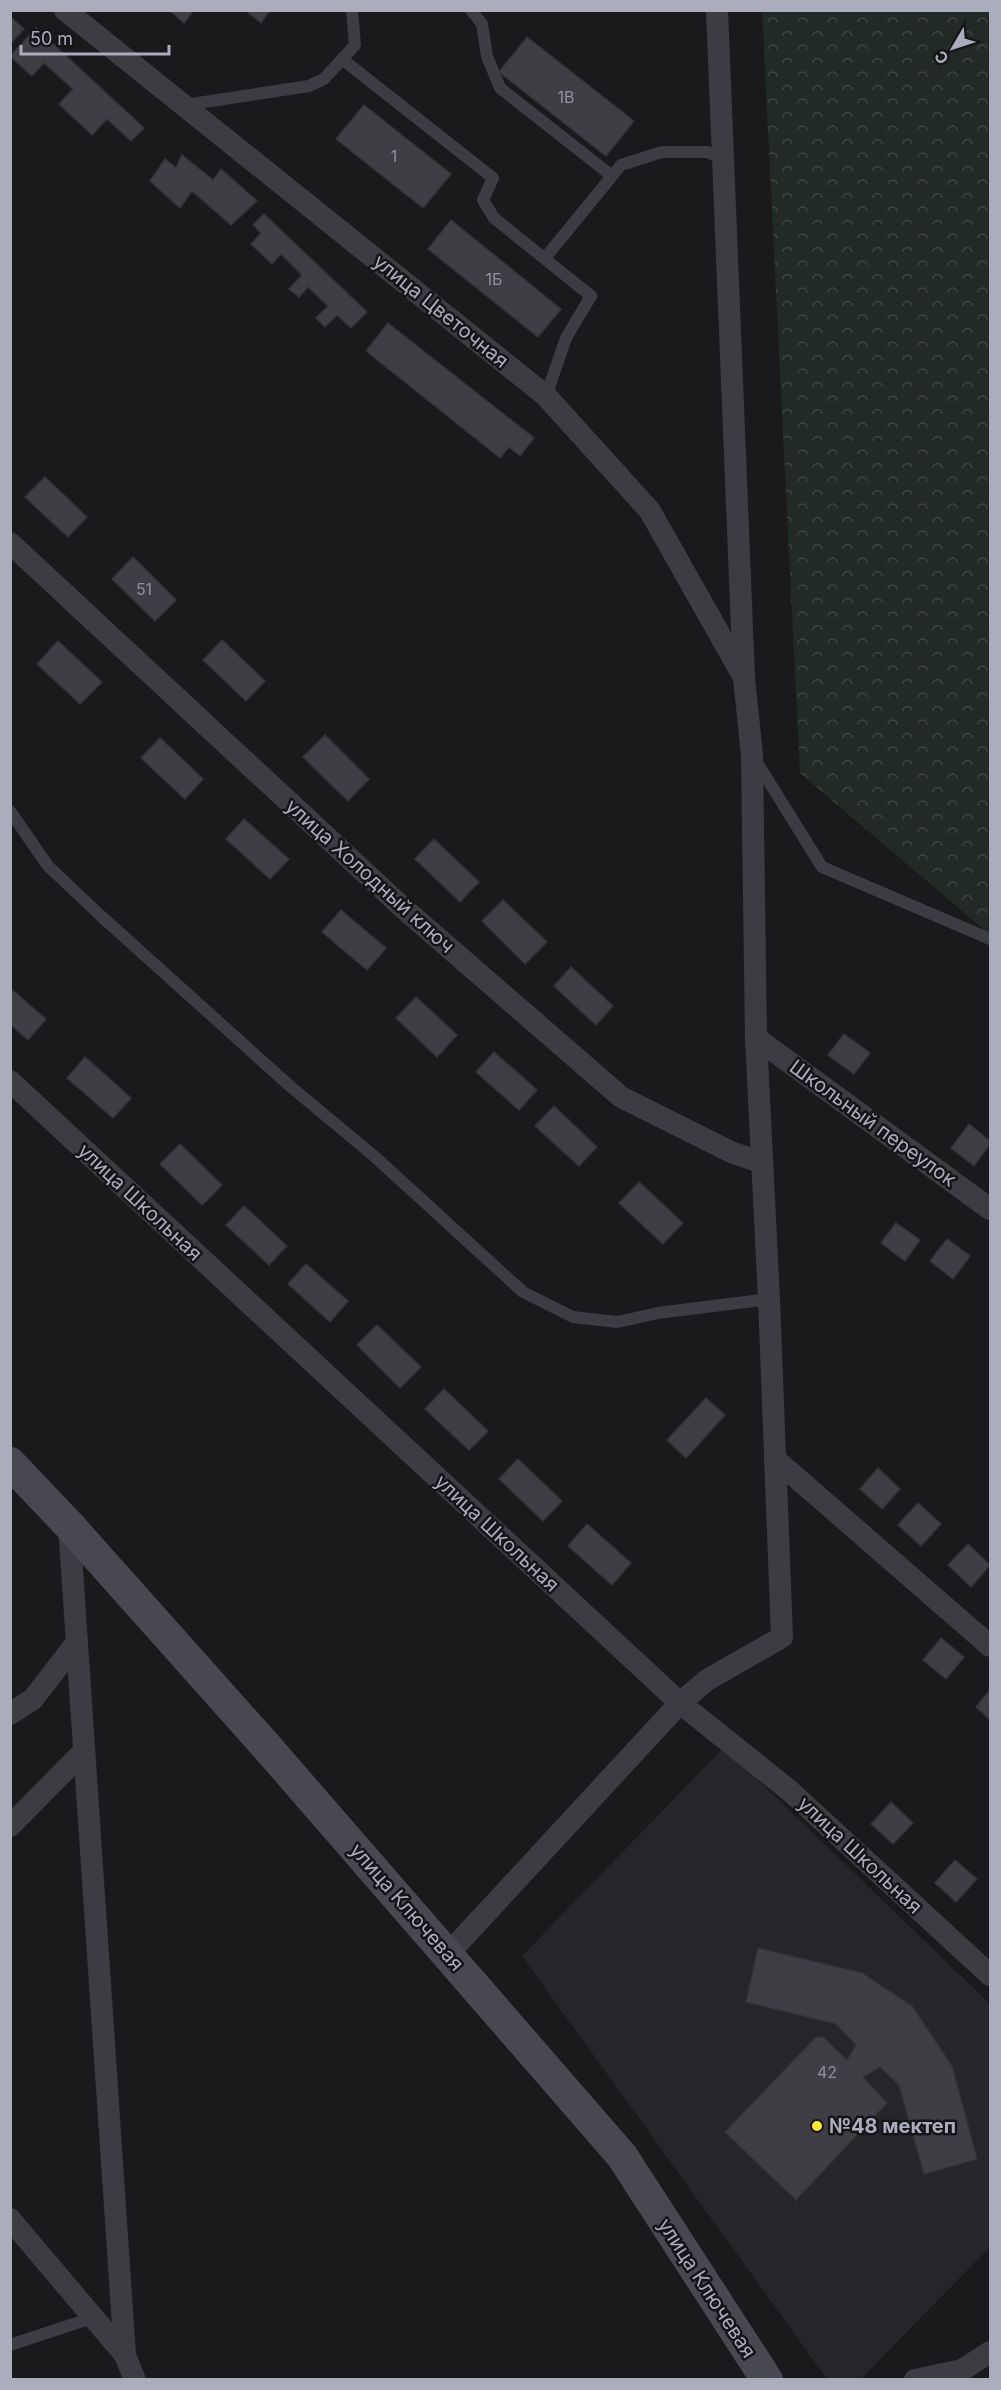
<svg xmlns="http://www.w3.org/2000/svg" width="1001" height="2390" font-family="Inter,sans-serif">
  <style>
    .built { fill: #262529 }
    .forest { fill: url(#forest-crowns) }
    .building { fill: #3f3e44; stroke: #343338; stroke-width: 1.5 }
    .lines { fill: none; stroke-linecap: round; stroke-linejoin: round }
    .lane { stroke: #3d3c43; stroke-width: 12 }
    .street { stroke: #3d3c43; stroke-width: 22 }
    .secondary { stroke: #484851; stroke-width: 32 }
    .poi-dot { fill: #faea32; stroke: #151417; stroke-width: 2 }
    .labels { text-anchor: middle; stroke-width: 5; stroke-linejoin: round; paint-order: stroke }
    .number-label { font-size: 16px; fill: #90909e }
    .street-label { font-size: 20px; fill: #abacbc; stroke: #151417 }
    .poi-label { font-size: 20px; font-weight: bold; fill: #abacbc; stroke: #151417; text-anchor: start }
  </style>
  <defs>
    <pattern id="forest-crowns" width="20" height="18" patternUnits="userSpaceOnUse" patternTransform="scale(1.5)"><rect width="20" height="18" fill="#212a24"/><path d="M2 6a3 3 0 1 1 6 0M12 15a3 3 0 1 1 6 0" fill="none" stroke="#3f4642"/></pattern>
  </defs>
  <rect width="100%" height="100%" fill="#1a191c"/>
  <!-- built -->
  <path class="built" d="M724,1747l266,257v243l-129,132h-34l-305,-423z"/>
  <!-- forest -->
  <path class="forest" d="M762,11h228v924l-190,-162z"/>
  <!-- building -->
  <g class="building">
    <path d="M169,10h25l-10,13z"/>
    <path d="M245,10h25l-9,13z"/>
    <path d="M10,16l14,13 -14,15z"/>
    <path d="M36,28l108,100 -13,13 -24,-22 -15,16 -33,-31 14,-15 -29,-26 -12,13 -22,-20z"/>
    <path d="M527,37l107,84 -28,35 -107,-84z"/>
    <path d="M364,105l87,69 -28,34 -87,-69z"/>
    <path d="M182,155l31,25 8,-11 36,32 -26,24 -39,-34 -12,17 -30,-27 15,-22 11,9z"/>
    <path d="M264,214l103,98 -16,16 -14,-13 -12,12 -9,-9 12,-12 -20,-19 -9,10 -10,-8 13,-14 -21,-21 -9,10 -21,-20 10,-11 -8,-8z"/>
    <path d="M451,220l110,89 -23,28 -110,-88z"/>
    <path d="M388,323l146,115 -14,18 -11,-9 -9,11 -134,-107z"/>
    <path d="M45,477l42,40 -19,20 -43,-40z"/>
    <path d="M133,557l43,43 -21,21 -43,-42z"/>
    <path d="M222,640l43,41 -19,20 -43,-41z"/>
    <path d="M58,641l44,41 -22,22 -43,-40z"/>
    <path d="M325,735l44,44 -21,22 -45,-44z"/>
    <path d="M160,738l43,41 -18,20 -44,-41z"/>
    <path d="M244,819l45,40 -19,20 -44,-40z"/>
    <path d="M434,839l45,43 -19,20 -45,-43z"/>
    <path d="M503,900l44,42 -22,22 -43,-43z"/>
    <path d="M341,910l45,38 -19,22 -45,-38z"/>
    <path d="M571,967l42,39 -17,19 -42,-39z"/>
    <path d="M10,988l36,31 -18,21 -18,-16z"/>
    <path d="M416,997l41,38 -20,22 -41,-39z"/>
    <path d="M844,1034l26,19 -16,21 -26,-19z"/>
    <path d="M494,1052l43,38 -18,20 -43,-38z"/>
    <path d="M85,1057l46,41 -18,20 -46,-40z"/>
    <path d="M554,1106l43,41 -18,19 -44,-40z"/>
    <path d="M969,1124l21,17v3l-16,22 -23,-18z"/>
    <path d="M180,1144l42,41 -20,20 -42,-41z"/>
    <path d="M639,1182l44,41 -20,21 -44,-41z"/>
    <path d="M244,1206l43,40 -18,19 -43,-40z"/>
    <path d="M896,1223l24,17 -15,21 -24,-18z"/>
    <path d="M947,1239l23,17 -17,23 -23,-18z"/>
    <path d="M306,1264l42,37 -18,21 -42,-38z"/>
    <path d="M377,1325l44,42 -21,21 -43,-43z"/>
    <path d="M444,1389l44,42 -19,19 -44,-41z"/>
    <path d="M706,1398l19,17 -39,43 -19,-18z"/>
    <path d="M518,1459l44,42 -19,20 -44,-42z"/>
    <path d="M878,1468l22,21 -18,20 -22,-20z"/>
    <path d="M918,1503l23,21 -20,22 -23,-21z"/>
    <path d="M587,1524l44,39 -19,22 -44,-39z"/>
    <path d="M968,1544l22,21 -19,22 -23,-22z"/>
    <path d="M941,1638l23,19 -18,22 -23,-19z"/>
    <path d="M990,1690v30l-14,-13z"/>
    <path d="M891,1802l22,21 -20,21 -22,-20z"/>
    <path d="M955,1860l22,19 -21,23 -21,-19z"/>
    <path d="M758,1948l104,25 50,33 40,60 25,93 -53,15 -25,-89 -19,-18 -17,10 24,26 -91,97 -71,-68 91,-95h7l24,23 9,-15 -20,-21 -90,-22z"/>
  </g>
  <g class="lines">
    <!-- lane -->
    <g class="lane">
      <path d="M471,10l11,14 5,32 13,32 112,88"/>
      <path d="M342,59l151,119 -10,22 11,18 97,78 -25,42 -20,58"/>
      <path d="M185,105l124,-19 15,-7 31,-34 -3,-35"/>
      <path d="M545,258l76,-93 41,-13h45l17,7"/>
      <path d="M756,761l66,106 168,72"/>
      <path d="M10,811l38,55 53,50 190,171 83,69 149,136 50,25 44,5 41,-9 111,-14"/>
      <path d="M10,2345l85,-28"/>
    </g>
    <!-- street -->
    <g class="street">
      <path d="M65,10l481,386 104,115 92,163"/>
      <path d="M10,543l392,364 219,190 110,55 31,11"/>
      <path d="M756,1038l234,171"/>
      <path d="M10,1081l670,622 110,88 200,184"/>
      <path d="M775,1459l215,187"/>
      <path d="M69,1525l56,830"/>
      <path d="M10,1714l23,-15 44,-57"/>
      <path d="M10,1826l74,-75"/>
      <path d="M448,1954l232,-251 27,-23 75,-43 -13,-338 -13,-261 -4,-283 -8,-77 -27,-668"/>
      <path d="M10,2219l115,136 10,25"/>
      <path d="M915,2380l47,-10"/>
      <path d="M955,2380l7,-10 28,-18"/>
    </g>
    <!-- secondary -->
    <path class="secondary" d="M10,1463l59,62 197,221 356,410 145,224"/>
  </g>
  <!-- markers -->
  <circle class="poi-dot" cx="817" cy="2126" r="6"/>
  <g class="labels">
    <!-- number labels -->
    <g class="number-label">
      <text x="566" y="103">1В</text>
      <text x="394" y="162">1</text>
      <text x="494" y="285">1Б</text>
      <text x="144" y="595">51</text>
      <text x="827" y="2078">42</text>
    </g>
    <!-- street labels -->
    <g class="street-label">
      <text transform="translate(441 311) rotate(39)" y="7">улица Цветочная</text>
      <text transform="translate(370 876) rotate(42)" y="7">улица Холодный ключ</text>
      <text transform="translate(873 1123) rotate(36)" y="7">Школьный переулок</text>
      <text transform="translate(140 1202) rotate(43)" y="7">улица Школьная</text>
      <text transform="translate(497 1533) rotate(43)" y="7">улица Школьная</text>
      <text transform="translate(860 1855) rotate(43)" y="7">улица Школьная</text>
      <text transform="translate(407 1907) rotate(49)" y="7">улица Ключевая</text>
      <text transform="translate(707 2288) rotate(57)" y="7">улица Ключевая</text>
    </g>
    <!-- poi labels -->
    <g class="poi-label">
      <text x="829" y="2133">№48 мектеп</text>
    </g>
  </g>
  <!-- border -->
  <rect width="1001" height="2390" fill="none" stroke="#abacbc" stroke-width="24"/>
  <!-- north arrow -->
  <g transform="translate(953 48) rotate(231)" stroke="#151417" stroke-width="4.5" paint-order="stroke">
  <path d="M0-4.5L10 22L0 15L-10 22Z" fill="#abacbc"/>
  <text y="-9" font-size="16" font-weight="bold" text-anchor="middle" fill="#abacbc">С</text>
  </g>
  <!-- scale -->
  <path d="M21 45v9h148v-9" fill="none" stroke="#abacbc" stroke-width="3"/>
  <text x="30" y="45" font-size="18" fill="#abacbc" stroke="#151417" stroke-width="4.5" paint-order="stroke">50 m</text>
</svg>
